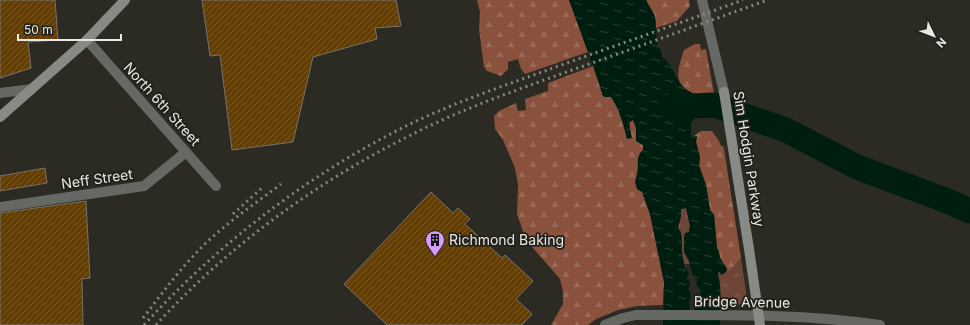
<svg xmlns="http://www.w3.org/2000/svg" width="970" height="325" font-family="Inter,sans-serif">
  <style>
    .grass { fill: url(#grass-tufts) }
    .forest { fill: url(#forest-firs) }
    .water { fill: url(#water-ripples); fill-rule: evenodd }
    .lines { fill: none; stroke-linecap: round; stroke-linejoin: round }
    .river { stroke: #001e10; stroke-width: 25 }
    .building { fill: url(#building-hatch); stroke: #78726c }
    .street { stroke: #666864; stroke-width: 10 }
    .secondary { stroke: #878a85; stroke-width: 10 }
    .rail { stroke: #878681; stroke-width: 3; stroke-dasharray: 2 4; stroke-linecap: butt }
    .labels { text-anchor: middle; stroke-width: 3.5; stroke-linejoin: round; paint-order: stroke }
    .street-label { font-size: 14px; fill: #e9e8e4; stroke: #22211a }
    .poi-label { font-size: 14px; fill: #e9e8e4; stroke: #22211a; text-anchor: start }
  </style>
  <defs>
    <pattern id="grass-tufts" width="24" height="20" patternUnits="userSpaceOnUse"><rect width="24" height="20" fill="#6e4536"/><path d="M3 7l-1-3M5 7V3M7 7l1-3M15 17l-1-3M17 17v-4M19 17l1-3" fill="none" stroke="#836053"/></pattern>
    <pattern id="forest-firs" width="22" height="20" patternUnits="userSpaceOnUse"><rect width="22" height="20" fill="#8a513c"/><path d="M5 1l3.5 6h-7zM16 11l3.5 6h-7z" fill="#9a6a58"/></pattern>
    <pattern id="water-ripples" width="26" height="14" patternUnits="userSpaceOnUse"><rect width="26" height="14" fill="#001e10"/><path d="M2 4q2-2 4 0t4 0M15 11q2-2 4 0t4 0" fill="none" stroke="#253f33"/></pattern>
    <pattern id="building-hatch" width="6" height="6" patternUnits="userSpaceOnUse"><rect width="6" height="6" fill="#623e04"/><path d="M-1 1l2-2M0 6l6-6M5 7l2-2" fill="none" stroke="#785a28"/></pattern>
  </defs>
  <rect width="100%" height="100%" fill="#2b2b24"/>
  <!-- grass -->
  <g class="grass">
    <path d="M686,208l4,18 -1,6 -4,8 -1,12 6,12h-6l-2,-11v-17l-4,-8 3,-12v-7z"/>
    <path d="M741,258l6,40c-3,10 -18,7 -27,7l-2,-33h2l2,3 4,-3 4,-1z"/>
  </g>
  <!-- forest -->
  <g class="forest">
    <path d="M477,0h92l19,52 -63,22 -4,-5 -3,-10 -10,3v7l-7,7 -14,-5 -3,-4 -5,-38 1,-17z"/>
    <path d="M646,0h43l1,6 -13,15 -21,7c1,-15 -6,-16 -10,-28z"/>
    <path d="M695,44h5l1,6 5,-1 9,50c-8,0 -14,-2 -22,-6 -21,-9 -15,-24 -9,-43z"/>
    <path d="M593,66l10,30 2,1h6l8,14 8,28 3,-5 -1,-12 4,-2 3,8v13l7,4v6l-5,7 -1,20 13,36 14,68 -1,23 -26,1 -19,4 -22,9 -8,6h-37l12,-21v-12l-3,-13 -34,-39 -9,-26 1,-29 -3,-17 -12,-28 -8,-11 -1,-13 5,-5 17,-8 2,8 8,-1 -1,-11 23,-8v-8z"/>
    <path d="M701,131h11l7,10 2,5h2l1,3 17,109 -11,13 -4,1 1,-3 -7,-11 -1,-6 -2,-4 -3,-33 -4,-4 -4,-26 -7,-20 1,-8 -4,-15 1,-6h-3z"/>
  </g>
  <!-- water -->
  <path class="water" d="M569,0h77l9,16 2,28 4,7 1,6c14,9 12,28 30,36l2,26 -3,4v12l3,1h3l-1,6 4,15 -1,9 7,19 4,25 4,5 3,33 2,4 1,6 7,11 -1,3 -5,3 -1,-3 -2,1c4,16 2,35 2,52h-57l1,-43 -14,-68 -8,-22 -5,-3 -2,-7 3,-12v-12l2,-5 3,-3v-5l-7,-4v-13l-3,-8 -4,3 3,15 -5,1c-2,-12 -9,-33 -16,-42h-6l-2,-1 -6,-19zM686,208l4,18 -1,6 -4,1 -1,4v15l5,8 3,14 5,7 -1,3 5,7 -1,4 -3,-2 -3,3 2,3 -2,11 -2,1 -2,-2 -1,-9 2,-2 -1,-6 -2,-3 2,-4 -1,-5 -2,-1v-3l2,-2 -2,-5h-2l-3,-16 -1,-21 -3,-4 3,-12v-7z"/>
  <g class="lines">
    <!-- river -->
    <path class="river" d="M670,107l44,-2 72,25 71,37 93,35 20,9"/>
  </g>
  <!-- building -->
  <g class="building">
    <path d="M0,0h55l3,40 -30,2 3,26 -31,10z"/>
    <path d="M202,0h194l5,26 -26,2 2,11 -64,18 -20,85 -61,8 -12,-95 -10,1z"/>
    <path d="M45,168l2,15 -47,8v-15z"/>
    <path d="M431,192l22,21 5,-5 12,11 -5,5 37,34 3,-3 28,26 -17,18 16,15 -10,11h-135l-43,-41z"/>
    <path d="M86,201l4,77 -8,1 1,46h-83v-112z"/>
  </g>
  <g class="lines">
    <!-- street -->
    <g class="street">
      <path d="M702,0l22,92"/>
      <path d="M87,40l129,146"/>
      <path d="M0,93l32,-4"/>
      <path d="M0,207l144,-21 42,-34"/>
      <path d="M605,325l18,-7 13,-3c81,0 163,-2 244,10"/>
    </g>
    <!-- secondary -->
    <g class="secondary">
      <path d="M724,92l25,157 11,76"/>
      <path d="M0,117l87,-77 38,-40"/>
    </g>
    <!-- rail -->
    <g class="rail">
      <path d="M233,214l30,-27"/>
      <path d="M143,318c20,-26 40,-53 63,-75 23,-22 50,-40 75,-59"/>
      <path d="M144,325c73,-80 161,-148 258,-197 48,-24 101,-42 151,-60 64,-23 127,-45 190,-68"/>
      <path d="M156,325c71,-78 159,-142 253,-189 52,-27 108,-46 163,-66 66,-23 131,-47 196,-70"/>
    </g>
  </g>
  <!-- icons -->
  <defs>
    <symbol id="building-pin" viewBox="-11 -11 22 30"><path d="M0 17L-7.5 6A9.5 9.5 0 1 1 7.5 6Z" fill="#d59cfb" stroke="#22211a"/><path d="M-4-6H4V6H1V3H-1V6H-4ZM-2.5-4.3h1.7v1.8h-1.7ZM.8-4.3h1.7v1.8H.8ZM-2.5-1h1.7V.8h-1.7ZM.8-1h1.7V.8H.8Z" fill="#111"/></symbol>
  </defs>
  <g fill-rule="evenodd">
    <use href="#building-pin" x="424" y="229" width="22" height="30"/>
  </g>
  <g class="labels">
    <!-- street labels -->
    <g class="street-label">
      <text transform="translate(162 104) rotate(48)" y="5">North 6th Street</text>
      <text transform="translate(749 159) rotate(81)" y="5">Sim Hodgin Parkway</text>
      <text transform="translate(97 179) rotate(-8)" y="5">Neff Street</text>
      <text transform="translate(742 302) rotate(1)" y="5">Bridge Avenue</text>
    </g>
    <!-- poi labels -->
    <g class="poi-label">
      <text x="449" y="245">Richmond Baking</text>
    </g>
  </g>
  <!-- north arrow -->
  <g transform="translate(934 36) rotate(133)" stroke="#22211a" stroke-width="3" paint-order="stroke">
  <path d="M0-3L7 15L0 10L-7 15Z" fill="#e9e8e4"/>
  <text y="-6" font-size="11" font-weight="bold" text-anchor="middle" fill="#e9e8e4">N</text>
  </g>
  <!-- scale -->
  <path d="M18 34v6h103v-6" fill="none" stroke="#e9e8e4" stroke-width="2"/>
  <text x="24" y="34" font-size="12" fill="#e9e8e4" stroke="#22211a" stroke-width="3" paint-order="stroke">50 m</text>
</svg>
